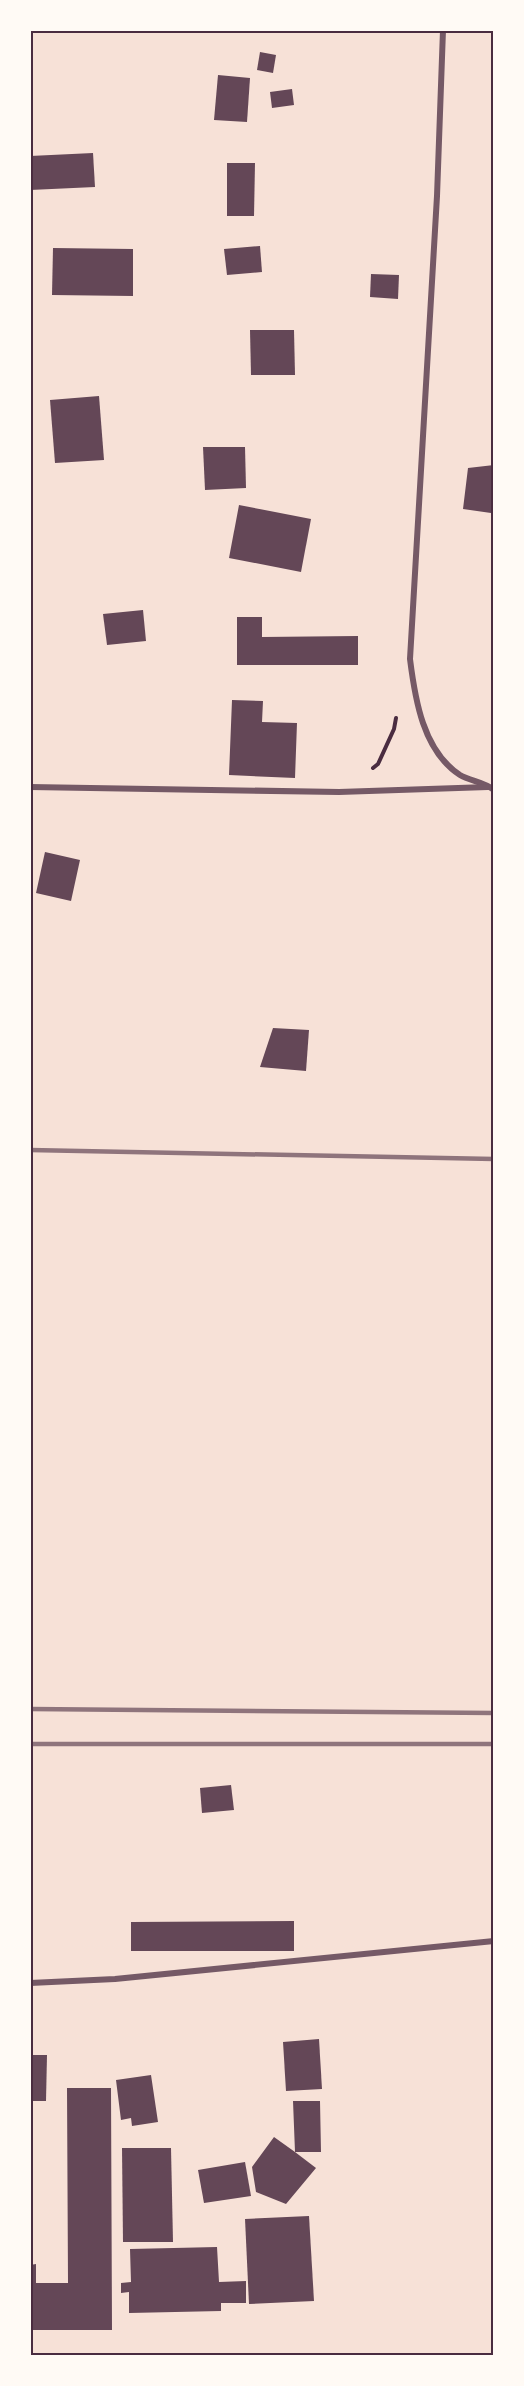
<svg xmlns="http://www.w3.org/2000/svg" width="524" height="2386" font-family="'Golos Text',sans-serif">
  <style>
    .building { fill: #644757 }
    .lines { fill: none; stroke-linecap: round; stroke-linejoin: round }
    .path { stroke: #4a2c40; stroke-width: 4 }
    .minor { stroke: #755966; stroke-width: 6 }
    .rail { stroke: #8f747c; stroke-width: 4.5 }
    .neatline { fill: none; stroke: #4a2c40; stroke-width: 2 }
  </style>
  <rect width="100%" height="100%" fill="#f7e1d7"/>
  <!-- building -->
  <g class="building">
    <path d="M260,52l16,3 -3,18 -16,-3z"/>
    <path d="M218,75l32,3 -3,44 -33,-2z"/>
    <path d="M292,89l2,16 -22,3 -2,-16z"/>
    <path d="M93,153l2,34 -65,3v-34z"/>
    <path d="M227,163h28l-1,53h-27z"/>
    <path d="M260,246l2,26 -35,3 -3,-26z"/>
    <path d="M53,248l80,1v47l-81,-1z"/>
    <path d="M371,274l28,1 -1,24 -28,-2z"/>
    <path d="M250,330h44l1,45h-44z"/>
    <path d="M99,396l5,64 -49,3 -5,-63z"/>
    <path d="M203,447h42l1,41 -41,2z"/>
    <path d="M494,465v58h-1l-2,-10 -28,-4 5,-41z"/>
    <path d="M239,505l72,14 -10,53 -72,-14z"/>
    <path d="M143,610l3,31 -39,4 -4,-31z"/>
    <path d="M237,617h25v20l96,-1v29h-121z"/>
    <path d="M232,700l31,1 -1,21 35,1 -2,55 -66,-3z"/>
    <path d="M45,852l35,8 -9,41 -35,-8z"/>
    <path d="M273,1028l36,2 -3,41 -46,-4z"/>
    <path d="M231,1785l3,25 -32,3 -2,-25z"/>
    <path d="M294,1921v30h-163v-29z"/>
    <path d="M319,2039l3,50 -36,2 -3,-49z"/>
    <path d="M30,2055h17l-1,46h-16z"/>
    <path d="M151,2075l7,47 -26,4 -1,-8 -10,2 -5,-40z"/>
    <path d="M67,2088h44l1,242h-82v-65l6,-1v19h32z"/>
    <path d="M293,2101h27l1,51h-26l21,16 -30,36 -30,-12 -4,-25 22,-30 21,15z"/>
    <path d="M122,2148h49l2,94h-50z"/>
    <path d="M245,2162l6,34 -47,7 -6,-33z"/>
    <path d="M309,2216l5,85 -65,3 -4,-85z"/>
    <path d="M217,2247l2,35 27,-1v22h-25v8l-92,2v-21l-8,1v-10l10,-1 -1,-33z"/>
  </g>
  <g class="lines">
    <!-- path -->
    <path class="path" d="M373,768l5,-4 16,-35 2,-11"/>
    <!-- minor -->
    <g class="minor">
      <path d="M443,30l-6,166 -27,463c5,40 13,92 50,116 10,6 24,7 34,15"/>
      <path d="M30,787l309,5 149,-5"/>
      <path d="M30,1983l85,-4 379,-38"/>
    </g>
    <!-- rail -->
    <g class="rail">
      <path d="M30,1150l464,9"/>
      <path d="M30,1709l464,4"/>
      <path d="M30,1744h464"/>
    </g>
  </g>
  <!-- border -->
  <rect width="524" height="2386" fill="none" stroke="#fffaf5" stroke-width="63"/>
  <rect x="32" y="32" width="460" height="2322" class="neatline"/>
</svg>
